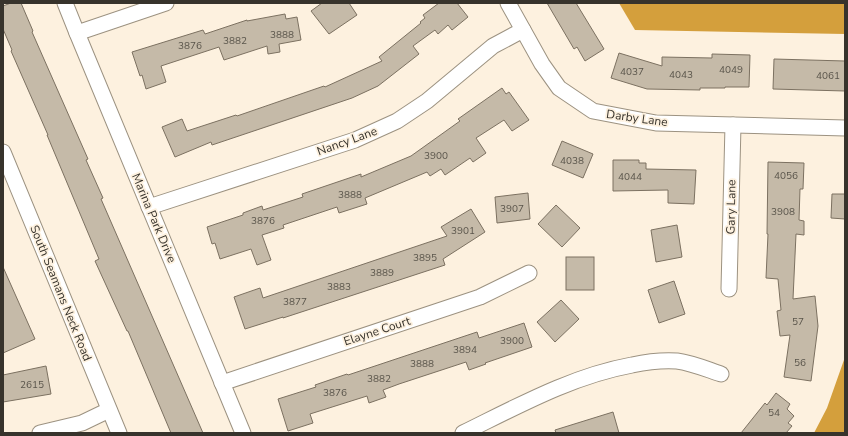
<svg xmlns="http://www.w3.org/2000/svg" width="848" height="436" font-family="'Nunito Sans',sans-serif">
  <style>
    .water { fill: #d49f3c }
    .building { fill: #c5baa8; stroke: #7c7161 }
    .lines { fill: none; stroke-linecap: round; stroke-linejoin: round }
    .minor-casing { stroke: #9c9281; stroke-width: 17 }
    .minor { stroke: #fff; stroke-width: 15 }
    .labels { text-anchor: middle; stroke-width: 3.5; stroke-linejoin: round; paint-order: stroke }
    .number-label { font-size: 10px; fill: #5a554b }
    .street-label { font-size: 12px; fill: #37332c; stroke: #fdf1df }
  </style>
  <rect width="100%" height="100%" fill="#fdf1df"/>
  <!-- water -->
  <g class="water">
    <path d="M619,3h226v31l-210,-4z"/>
    <path d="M845,357v76h-31l13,-25z"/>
  </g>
  <!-- building -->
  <g class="building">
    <path d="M11,3h10l12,28 -1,1 56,127 -2,1 17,38 -2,1 102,234h-32l-43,-102h-1l-32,-70 4,-2 -52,-124h1l-37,-84 1,-1 -9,-21v-23z"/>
    <path d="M322,3h27l8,12 -28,19 -18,-23z"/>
    <path d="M439,3h18l11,14 -16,13 -4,-5 -10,9 -3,-4 -22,16 6,8 -41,32 -26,12 -140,47 -1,-3 -36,15 -13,-30 20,-8 5,12 49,-16 1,1 87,-30 1,1 57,-26 -3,-4 42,-34 -1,-1 5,-4 -2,-3z"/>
    <path d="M547,3h29l28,46 -19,12 -8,-14 -3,2z"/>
    <path d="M285,14l1,5 11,-2 4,23 -22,4 1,8 -12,2 -1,-8 -43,14 -5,-13 -58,19 5,16 -20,7 -4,-14 -2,1 -8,-24 71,-22 2,4 42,-14v1z"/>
    <path d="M619,53l43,13v-9l50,1v-4l38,1 -1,32h-24v1h-25v2l-53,-1 -36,-11z"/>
    <path d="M774,59l71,2v30l-72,-2z"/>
    <path d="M502,88l4,6 3,-2 20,28 -17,11 -8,-11 -28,18 10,15 -13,9 -3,-4 -25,17 -4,-6 -11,7 -3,-4 -62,26 2,6 -28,9 -2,-6 -54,18 1,3 -22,7 9,25 -14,5 -6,-16 -31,10 -5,-16 -3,1 -5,-17 36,-12v-2l19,-7 1,4 40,-13 -1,-3 59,-20v3l50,-21 49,-35 -2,-2z"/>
    <path d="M562,141l31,13 -10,24 -31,-13z"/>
    <path d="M613,160h26v3h7v6l50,1 -2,34 -26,-1v-13l-55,1z"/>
    <path d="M768,162l36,1 -1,26h-3l-1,31 5,1v14l-8,-1 -3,65 22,-3 3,30 -7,55 -27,-4 6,-42 -10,1 -3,-25 4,-1 -3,-31 -12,-1 2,-44h-1z"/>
    <path d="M528,193l2,26 -33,4 -2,-26z"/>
    <path d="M832,194h13v25l-14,-1z"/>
    <path d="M556,205l24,23 -18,19 -24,-23z"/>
    <path d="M471,209l14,23 -42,27 2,6 -162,53v-1l-38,12 -11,-32 26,-9 3,10 184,-62 -6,-9z"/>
    <path d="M677,225l5,32 -26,5 -5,-32z"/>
    <rect x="566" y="257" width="28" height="33"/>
    <path d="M3,267l32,72 -32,14z"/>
    <path d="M674,281l11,33 -26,9 -11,-33z"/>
    <path d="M561,300l18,19 -24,23 -18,-20z"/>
    <path d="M524,323l8,24 -47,16 1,1 -17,6 -3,-8 -67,22 -16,6 3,7 -17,6 -2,-7 -57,18 3,9 -25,8 -10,-32 38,-12 -1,-2 32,-11 1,1 129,-43 2,6z"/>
    <path d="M46,366l5,28 -48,8v-27z"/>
    <path d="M776,393l14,11 -3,5 7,7 -6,7 4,3 -6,7h-45l24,-30 2,2z"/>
    <path d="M613,412l6,21h-63l-1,-3z"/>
  </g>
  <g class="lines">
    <defs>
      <g id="minor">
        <path d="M65,3l12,30 166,400"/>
        <path d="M508,3l34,61 17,24 34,23 63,12 189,5"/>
        <path d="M77,33l89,-30"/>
        <path d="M3,152l116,281"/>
        <path d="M149,207l206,-67 42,-19 30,-20 66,-55 30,-16"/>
        <path d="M729,289l4,-164"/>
        <path d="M222,383l258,-86 49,-24"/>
        <path d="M40,433l42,-10 27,-13"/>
        <path d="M463,433c55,-27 109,-57 169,-68 14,-3 30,-5 45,-4 15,2 29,8 44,13"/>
      </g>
    </defs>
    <!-- minor casing -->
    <use href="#minor" class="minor-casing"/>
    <!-- minor -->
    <use href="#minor" class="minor"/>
  </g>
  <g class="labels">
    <!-- number labels -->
    <g class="number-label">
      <text x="282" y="38">3888</text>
      <text x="235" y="44">3882</text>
      <text x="190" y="49">3876</text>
      <text x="731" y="73">4049</text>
      <text x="632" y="75">4037</text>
      <text x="681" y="78">4043</text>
      <text x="828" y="79">4061</text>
      <text x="436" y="159">3900</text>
      <text x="572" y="164">4038</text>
      <text x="786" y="179">4056</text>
      <text x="630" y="180">4044</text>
      <text x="350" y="198">3888</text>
      <text x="512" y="212">3907</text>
      <text x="783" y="215">3908</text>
      <text x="263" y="224">3876</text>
      <text x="463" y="234">3901</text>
      <text x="425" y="261">3895</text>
      <text x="382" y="276">3889</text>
      <text x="339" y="290">3883</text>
      <text x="295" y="305">3877</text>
      <text x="798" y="325">57</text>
      <text x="512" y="344">3900</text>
      <text x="465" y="353">3894</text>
      <text x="800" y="366">56</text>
      <text x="422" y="367">3888</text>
      <text x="379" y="382">3882</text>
      <text x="32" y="388">2615</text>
      <text x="335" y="396">3876</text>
      <text x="774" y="416">54</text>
    </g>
    <!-- street labels -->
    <g class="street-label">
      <text transform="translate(637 118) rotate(8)" y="4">Darby Lane</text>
      <text transform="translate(347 141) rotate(-20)" y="4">Nancy Lane</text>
      <text transform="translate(731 207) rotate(-89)" y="4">Gary Lane</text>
      <text transform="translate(154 218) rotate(67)" y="4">Marina Park Drive</text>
      <text transform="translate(61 293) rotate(68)" y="4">South Seamans Neck Road</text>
      <text transform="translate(377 331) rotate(-18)" y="4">Elayne Court</text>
    </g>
  </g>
  <!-- border -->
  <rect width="848" height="436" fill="none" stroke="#37332c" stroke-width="8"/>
</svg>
